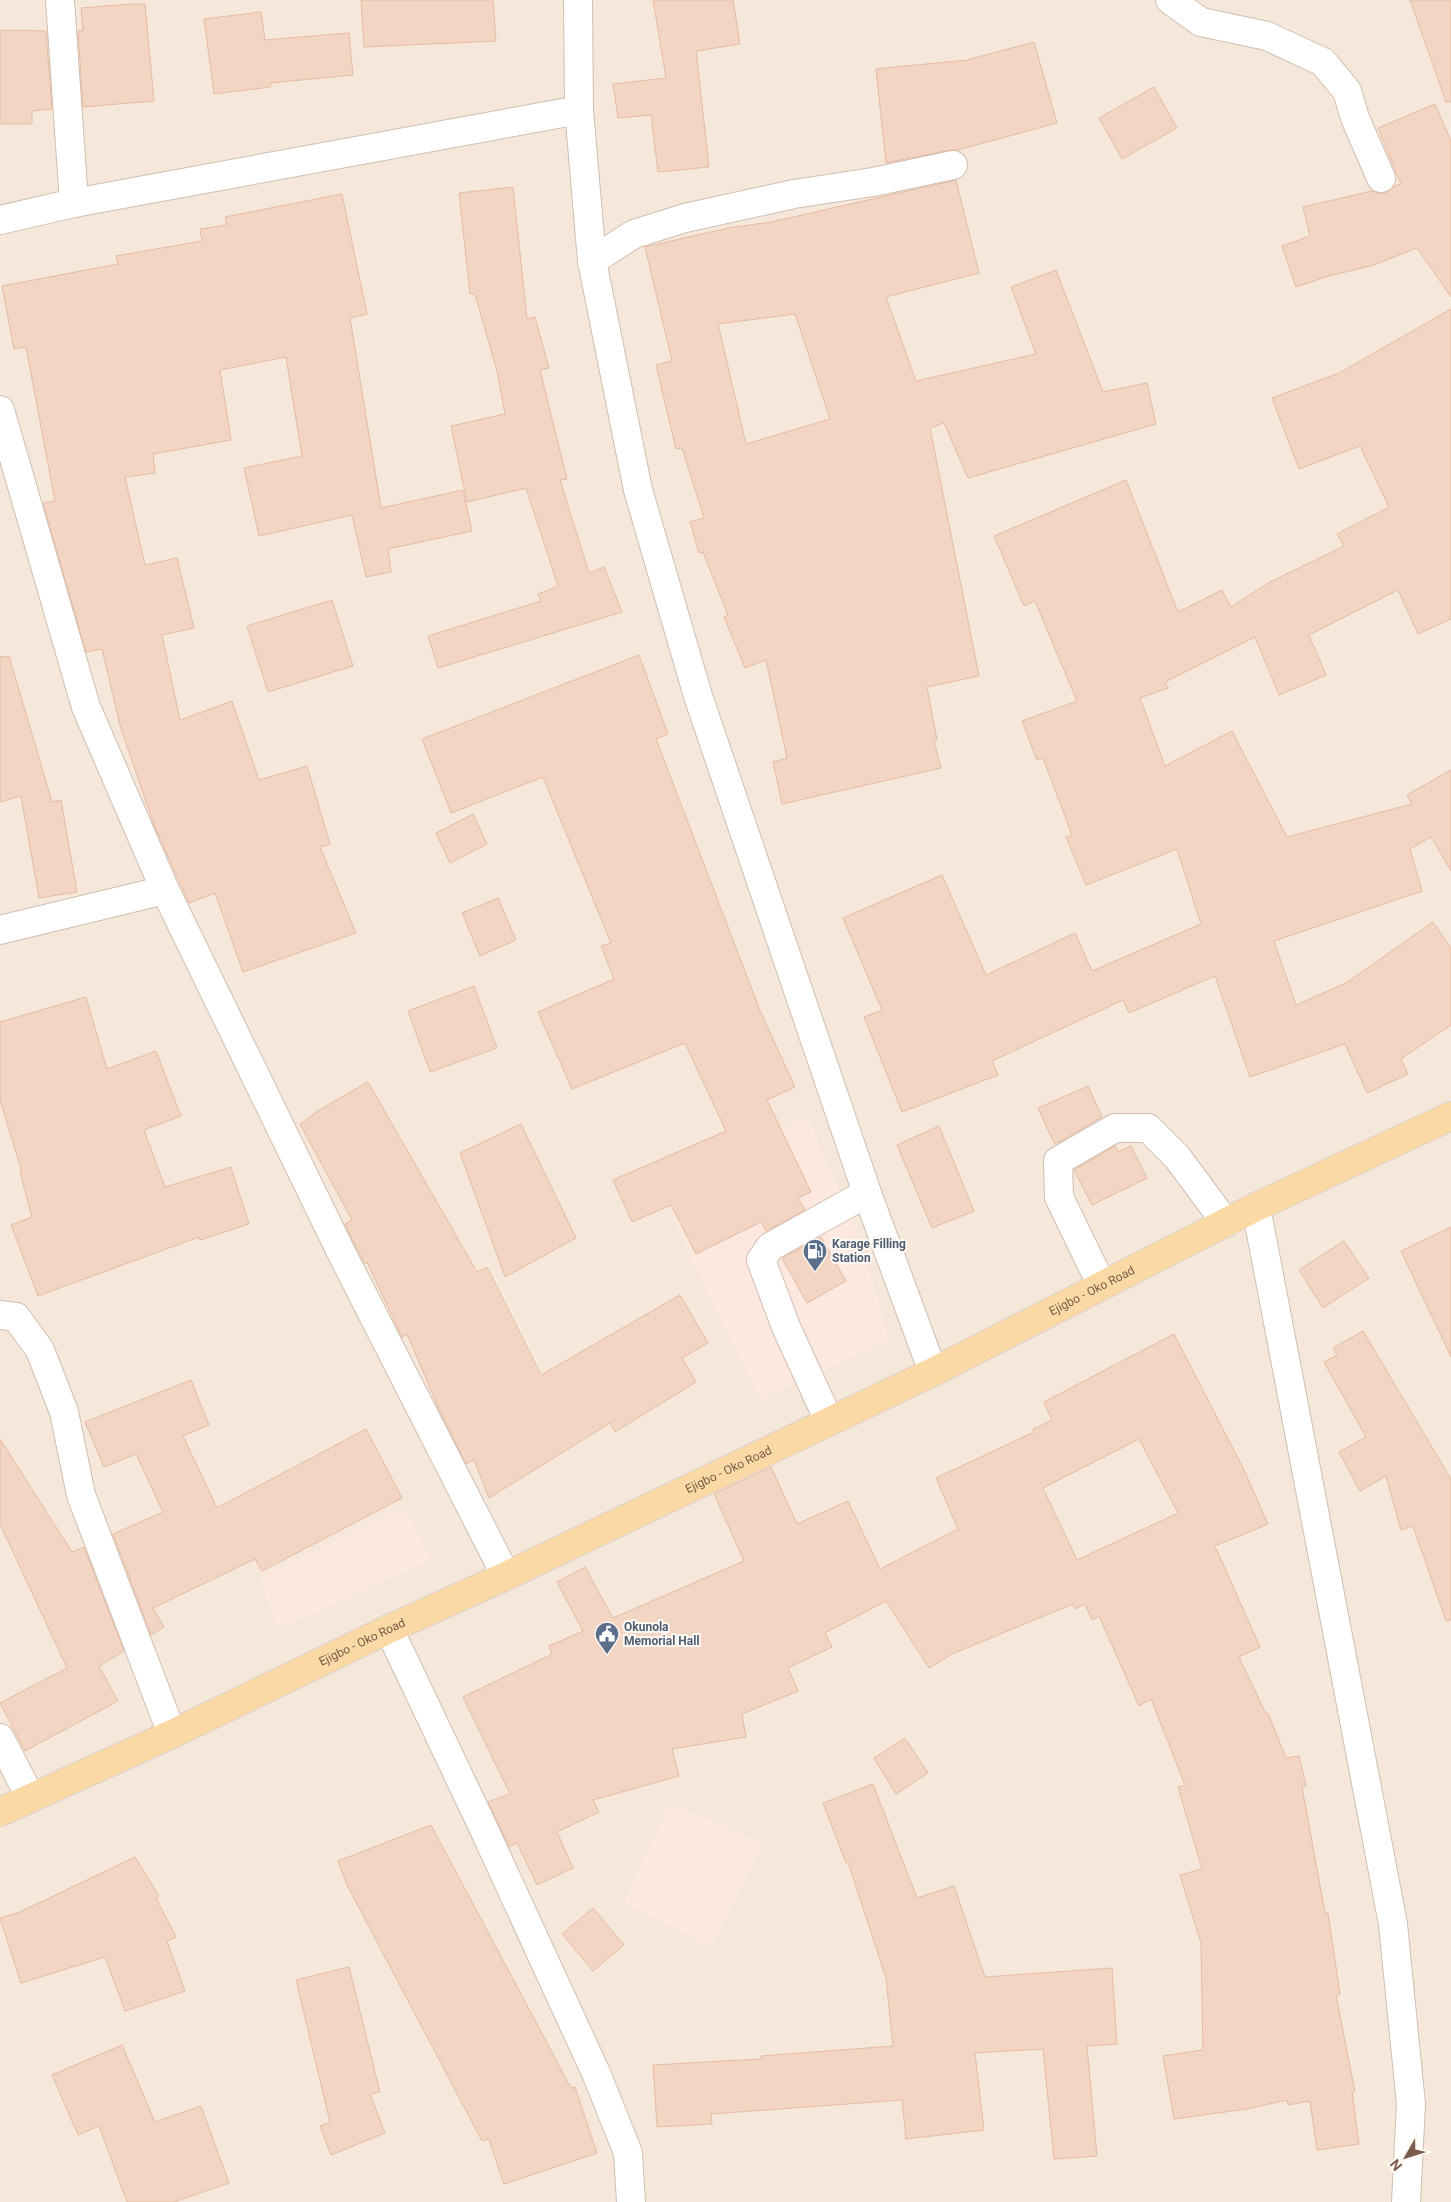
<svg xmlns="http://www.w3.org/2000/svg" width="1451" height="2202" font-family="Roboto,sans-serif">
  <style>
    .residential { fill: #f5e8da }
    .commercial { fill: #fde8e0 }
    .building { fill: #f3d5c3; stroke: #e6bba3; fill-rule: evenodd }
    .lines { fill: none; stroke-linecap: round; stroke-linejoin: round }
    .minor-casing { stroke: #d1beb0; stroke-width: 30 }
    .major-casing { stroke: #dad1cd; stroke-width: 30 }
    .minor { stroke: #fff; stroke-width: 28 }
    .major { stroke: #fbd9a5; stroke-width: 28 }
    .labels { text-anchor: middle; stroke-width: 4; stroke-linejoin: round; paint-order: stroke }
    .service-label { font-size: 12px; font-weight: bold; fill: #4e5e75; stroke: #fffaf3; text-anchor: start }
    .street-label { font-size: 12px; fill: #7a5c4d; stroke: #fffaf3 }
  </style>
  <rect width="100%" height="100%" fill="#fdf6ec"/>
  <!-- residential -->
  <rect class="residential" x="0" y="0" width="1451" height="2202"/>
  <!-- commercial -->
  <g class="commercial">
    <path d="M808,1117l57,137 24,85 -128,61 -61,-121 -30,-69 26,-17 2,-21z"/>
    <path d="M404,1507l26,53 -151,69 -20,-50z"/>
    <path d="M670,1803l93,40 -51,104 -88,-45z"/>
  </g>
  <!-- building -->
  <g class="building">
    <path d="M361,0h132l3,41 -132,6z"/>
    <path d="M653,0h80l7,44 -44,7 13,116 -51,5 -7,-57 -33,3 -5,-34 53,-6z"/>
    <path d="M1410,0h41v102h-5z"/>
    <path d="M131,4h14l9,97 -71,6 -5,-76h5l-2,-23z"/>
    <path d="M261,12l4,28 84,-7 4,42 -83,8 1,4 -57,7 -10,-75z"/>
    <path d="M0,30l46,1 6,78 -20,2v13h-32z"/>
    <path d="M1034,42l23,81 -99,27h-8l-64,13 -10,-94 91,-9z"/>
    <path d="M1154,87l23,41 -55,31 -23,-41z"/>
    <path d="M1435,104l16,37v156l-34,-49 -43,17 -45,11 -33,11 -14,-41 28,-10 -7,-29 69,-16 8,3 7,-2 7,-6 7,-2 -23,-56z"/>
    <path d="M956,180l23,93 -93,24 30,84 120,-27 -25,-67 45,-17 47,122 44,-9 9,41 -188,54 -24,-55 -14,5 49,248 -52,11 10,53 -3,1 7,27 -159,36 -9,-42 14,-4 -21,-98 -21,8 -21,-51 4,-2 -25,-63 -4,1 -9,-31 14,-4 -22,-70 -6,1 -20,-84 16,-4 -27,-114 83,-19 43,-6zM795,314l35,105 -84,25 -28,-120z"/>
    <path d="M513,187l14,132 8,-2 14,51 -9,2 27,109 -7,1 29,93 15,-6 18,45 -184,56 -10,-32 113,-35 -3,-7 20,-8 -32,-98 -59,14 -16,-76 54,-12 -8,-43 -22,-77h-5l-11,-101z"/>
    <path d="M342,194l25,120 -17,4 31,190 82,-18 9,41 -84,18 3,23 -25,5 -14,-62 -93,21 -15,-68 58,-12 -16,-99 -66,13 11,70 -78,14 2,19 -30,4 20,88 32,-7 17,70 -32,7 18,85 52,-19 27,79 48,-14 23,78 -10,3 36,86 -113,39 -28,-79 -26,10 -35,-78 -33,-96 -19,-80 -16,3 -43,-149 12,-2 -29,-154 -12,2 -12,-63 116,-22 -2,-8 86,-15 -2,-12 27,-4 -2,-8z"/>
    <path d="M1451,309v310l-33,15 -20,-44 -89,45 17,40 -47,20 -24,-58 -90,45 3,6 -28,10 25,68 67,-35 55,106 125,-33 -5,-9 44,-25v101l-20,-34 -21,12 12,42 -148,50 22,64 50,-22 87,-61 18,26v77l-50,34 7,15 -41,19 -22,-49 -95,33 -35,-101 -86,37 -6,-13 -131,61 6,14 -96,37 -38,-95 18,-7 -39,-92 99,-43 44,100 89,-42 17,38 109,-47 -24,-75 -91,36 -20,-48 6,-2 -29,-77 -6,2 -15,-39 55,-20 -42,-100 -11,5 -30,-70 132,-56 52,132 44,-22 9,17 39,-25 74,-36 -7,-12 52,-27 -29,-61 -61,23 -27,-71 67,-25z"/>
    <path d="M332,600l21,66 -85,26 -21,-66z"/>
    <path d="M639,655l29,79 -12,5 105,274 34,74 -28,13 44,92 -13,6 7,12 -39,21 -5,-9 -65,32 -25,-49 -39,17 -19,-42 113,-49 -41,-88 -113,46 -34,-77 76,-33 -13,-33 10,-3 -68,-166 -92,36 -29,-74z"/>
    <path d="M9,656l43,146 9,-2 16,92 -38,6 -18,-102 -21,6v-145z"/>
    <path d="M473,814l14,30 -37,19 -14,-30z"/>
    <path d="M498,898l18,42 -36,16 -18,-43z"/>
    <path d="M474,986l23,62 -67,24 -22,-61z"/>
    <path d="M86,997l21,72 49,-18 25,65 -37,14 21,57 66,-20 18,57 -49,16 -1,-3 -161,59 -27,-71 21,-8 -12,-45h2l-22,-72v-78z"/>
    <path d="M368,1082l109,190 10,-5 54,108 139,-80 28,48 -26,15 14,24 -81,50 -5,-9 -121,75 -15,-38 -8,4 -28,-57 -31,-73 -5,3 -35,-75 -2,2 -10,-19 -10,-21 7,-4 -52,-96 19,-14z"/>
    <path d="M1088,1086l14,31 -43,25 -5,1 -16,-35z"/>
    <path d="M521,1124l55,114 -71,39 -45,-124z"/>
    <path d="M939,1126l35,85 -42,17 -35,-83z"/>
    <path d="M1115,1146l3,6 13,-6 16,32 -55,27 -18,-35z"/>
    <path d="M1451,1227v130l-50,-106z"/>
    <path d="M821,1237l25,44 -39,22 -25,-45z"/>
    <path d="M1344,1241l25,37 -46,30 -24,-38z"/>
    <path d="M1363,1331l88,148v141l-5,1 -33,-95 -12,4 -15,-54 -26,15 -21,-39 27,-15 -42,-75 13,-7 -4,-7z"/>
    <path d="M1174,1334l70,136 24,54 -53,22 45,101 -21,10 27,57 2,-1 18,45 13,-2 7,30 -4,1 23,126h3l12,81 -4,1 19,97h-3l7,52 -42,6 -7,-49 -22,4 -1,-5 -40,9 -73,10 -11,-63 40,-6 -2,-107 -21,-68 22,-6 -24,-82 7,-2 -34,-86 -12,7 -40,-90 -7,4 -7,-16 -10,5 -2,-5 -121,50 -23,14 -43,-67 -61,32 7,14 -44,21 10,23 -56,23 4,23 -74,12 7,27 -86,24 6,12 -42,20 16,36 -36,17 -20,-42 -8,4 -21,-45 22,-8 -47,-97 89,-43 -3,-8 34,-15 -26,-49 28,-15 28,51 131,-57 -30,-67 57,-27 26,57 51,-23 32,68 78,-40 -22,-51 98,-46 -1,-3 19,-9 -8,-18zM1139,1439l39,74 -101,47 -34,-72z"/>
    <path d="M191,1380l18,45 -26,11 34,72 149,-79 36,69 -140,73 -7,-12 -102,49 11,19 -13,8 -38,-101 50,-22 -27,-58 -32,13 -19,-45z"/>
    <path d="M0,1439l72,113 12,-5 40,104 -25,15 19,35 -93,50 -25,-48 67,-35 -67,-144z"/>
    <path d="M905,1738l23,35 -32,21 -22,-36z"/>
    <path d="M873,1784l44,114 37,-12 31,91 127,-9 5,76 -30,2 10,110 -43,3 -11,-110 -68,4 9,77 -78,9 -4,-39 -191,14 1,10 -55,3 -4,-62 108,-6v-3l132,-10 -7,-68 -38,-116 -2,1 -23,-60z"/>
    <path d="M431,1825l140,263 4,-1 22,66 -93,31 -15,-45 -7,2 -135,-256 -9,-24z"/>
    <path d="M135,1857l24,39 -3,2 20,39 -9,4 18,50 -60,20 -20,-54 -84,26 -21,-65 20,-6z"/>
    <path d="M593,1908l31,37 -31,26 -31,-37z"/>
    <path d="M349,1967l31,125 -10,2 15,39 -54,22 -11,-29 10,-4 -34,-142z"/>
    <path d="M122,2045l33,77 46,-16 28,77 -55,19h-47l-28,-76 -21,9 -26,-60z"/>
  </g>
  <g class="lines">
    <defs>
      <g id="minor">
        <path d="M60,0l14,203"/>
        <path d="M578,0l1,110 13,151 46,229 60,206 169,497 66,179"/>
        <path d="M1170,0l31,22 66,14 56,26 24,29 8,27 26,60"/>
        <path d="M0,220l74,-17 505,-93"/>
        <path d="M592,261l42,-27 51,-16 109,-24 79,-12 80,-17"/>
        <path d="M0,410l86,297 79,183 176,362 165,324"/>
        <path d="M0,930l165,-40"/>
        <path d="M1256,1207l137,717 18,180 -5,98"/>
        <path d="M1102,1286l-43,-89 -1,-36 57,-33h33l29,29 49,66"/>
        <path d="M0,1315l16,2 24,33 24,62 17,83 91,239"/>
        <path d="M829,1421l-43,-94 -25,-67 9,-13 97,-54"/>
        <path d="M389,1629l93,196 114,248 32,80 3,49"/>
        <path d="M0,1738l30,59"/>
      </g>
      <g id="major">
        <path id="s1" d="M0,1812l172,-78 217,-105 117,-53 427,-204 323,-165 195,-91"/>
      </g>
    </defs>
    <!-- minor casing -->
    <use href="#minor" class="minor-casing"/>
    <!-- major casing -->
    <use href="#major" class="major-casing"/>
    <!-- minor -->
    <use href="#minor" class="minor"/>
    <!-- major -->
    <use href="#major" class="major"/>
  </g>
  <!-- icons -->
  <defs>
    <symbol id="fuel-pin" viewBox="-11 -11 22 30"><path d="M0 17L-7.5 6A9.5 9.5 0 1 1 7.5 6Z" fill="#5c6f8a" stroke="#fffaf3"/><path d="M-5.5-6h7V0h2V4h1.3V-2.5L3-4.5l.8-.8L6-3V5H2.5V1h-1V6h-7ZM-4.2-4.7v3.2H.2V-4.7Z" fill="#fff"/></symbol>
    <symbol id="civic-pin" viewBox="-11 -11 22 30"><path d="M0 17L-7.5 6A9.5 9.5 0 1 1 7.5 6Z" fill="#5c6f8a" stroke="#fffaf3"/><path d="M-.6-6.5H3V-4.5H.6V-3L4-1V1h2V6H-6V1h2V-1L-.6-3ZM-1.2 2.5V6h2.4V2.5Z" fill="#fff"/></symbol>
  </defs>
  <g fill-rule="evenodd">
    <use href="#fuel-pin" x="801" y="1237" width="28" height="38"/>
    <use href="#civic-pin" x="593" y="1620" width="28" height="38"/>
  </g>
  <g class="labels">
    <!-- service labels -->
    <g class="service-label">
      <text x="832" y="1248">Karage Filling<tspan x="832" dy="14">Station</tspan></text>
      <text x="624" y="1631">Okunola<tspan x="624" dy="14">Memorial Hall</tspan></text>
    </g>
    <!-- street labels -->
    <g class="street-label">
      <text dy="4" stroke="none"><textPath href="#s1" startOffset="1210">Ejigbo - Oko Road</textPath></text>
      <text dy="4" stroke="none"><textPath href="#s1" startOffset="805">Ejigbo - Oko Road</textPath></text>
      <text dy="4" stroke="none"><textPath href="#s1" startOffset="400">Ejigbo - Oko Road</textPath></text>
    </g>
  </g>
  <!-- north arrow -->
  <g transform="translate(1406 2157) rotate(231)" stroke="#fffaf3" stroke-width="4" paint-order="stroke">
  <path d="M0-4L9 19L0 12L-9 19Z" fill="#7a5c4d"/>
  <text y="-8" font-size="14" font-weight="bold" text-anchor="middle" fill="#7a5c4d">N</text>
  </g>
</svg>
